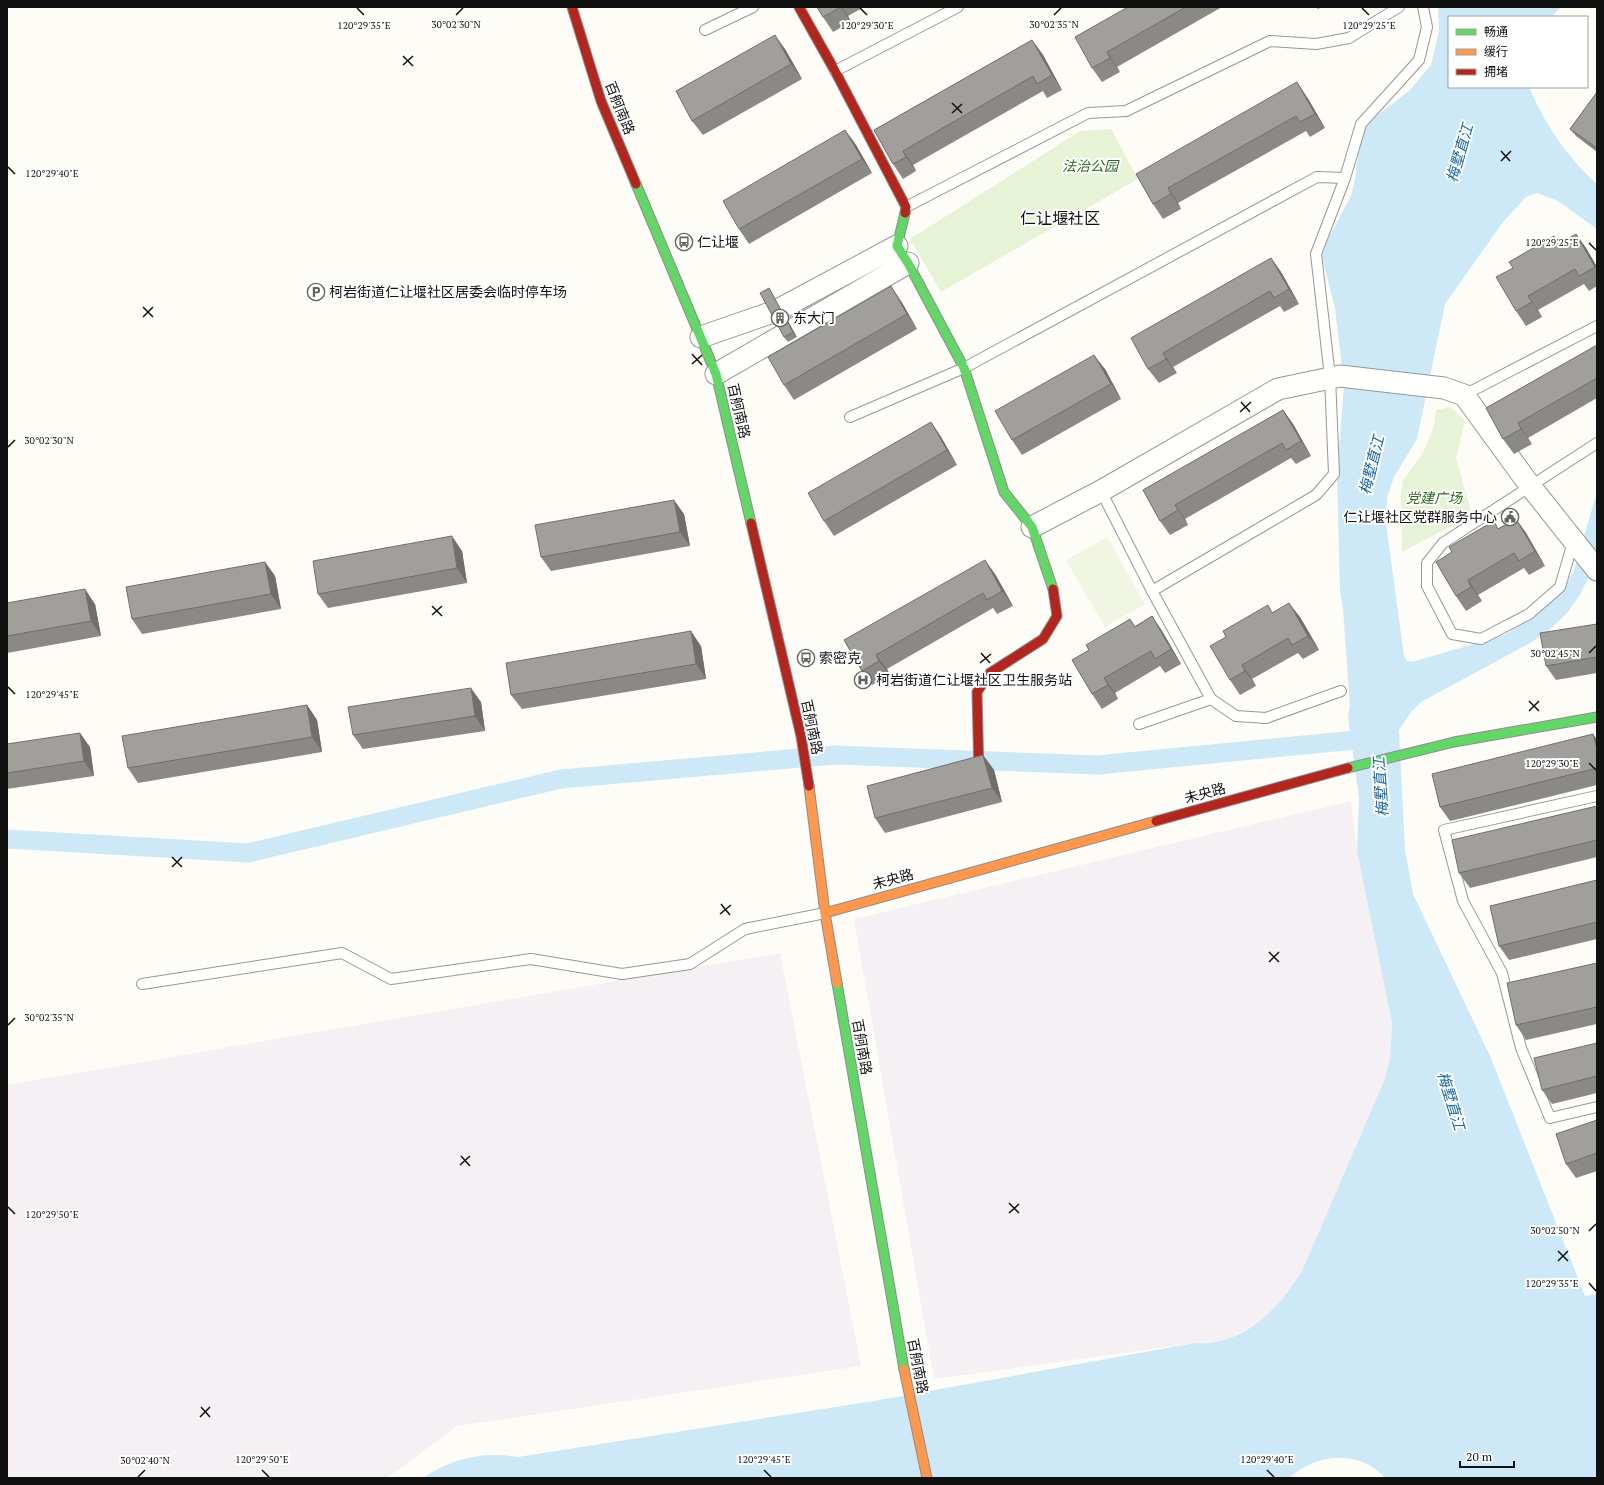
<svg xmlns="http://www.w3.org/2000/svg" width="1604" height="1485" font-family="'PT Serif','Noto Sans SC',serif">
  <style>
    .industrial { fill: #f5f0f3 }
    .green { fill: #e7f3d7 }
    .pitch { fill: #f0f6e1 }
    .water { fill: #cde8f7 }
    .lines { fill: none; stroke-linecap: round; stroke-linejoin: round }
    .canal { stroke: #cde8f7; stroke-width: 19 }
    .lane-casing { stroke: #979795; stroke-width: 12 }
    .street-casing { stroke: #979795; stroke-width: 23 }
    .fast-casing { stroke: #8e8d8b; stroke-width: 11 }
    .slow-casing { stroke: #8e8d8b; stroke-width: 11 }
    .jam-casing { stroke: #8e8d8b; stroke-width: 11 }
    .lane { stroke: #fffffe; stroke-width: 10 }
    .street { stroke: #fffffe; stroke-width: 21 }
    .fast { stroke: #63d668; stroke-width: 9 }
    .slow { stroke: #ff974d; stroke-width: 9 }
    .jam { stroke: #b3261e; stroke-width: 9 }
    .wall { fill: #8a8986 }
    .shaded-wall { fill: #716f6d }
    .building { fill: #a19f9c; stroke: #716f6d }
    .ticks { fill: none; stroke: #111; stroke-width: 1.5 }
    .labels { text-anchor: middle; stroke-width: 4; stroke-linejoin: round; paint-order: stroke }
    .street-label { font-size: 14px; fill: #111; stroke: #fff }
    .park-label { font-size: 14px; font-style: italic; fill: #2f6b1f; stroke: #fff }
    .poi-label { font-size: 14px; fill: #111; stroke: #fff; text-anchor: start }
    .water-label { font-size: 15px; font-style: italic; fill: #1768a6; stroke: #fff }
    .quarter-label { font-size: 16px; fill: #111; stroke: #fff }
    .ticks-label { font-size: 10px; text-anchor: middle; fill: #111; stroke: #fff; stroke-width: 4; stroke-linejoin: round; paint-order: stroke }
  </style>
  <rect width="100%" height="100%" fill="#fdfcf7"/>
  <!-- industrial -->
  <g class="industrial">
    <path d="M1351,801l6,50 35,172 -2,36 -6,22 -82,190 -11,19 -15,17 -17,15 -30,17 -10,4h-24l-261,36 -80,-460z"/>
    <path d="M780,953l81,413 -404,60 -70,52h-380v-393z"/>
  </g>
  <!-- green -->
  <g class="green">
    <path d="M1111,129l27,50 -197,113 -31,-53 170,-108z"/>
    <path d="M815,301v6l-21,12 -4,-1 1,-7z"/>
    <path d="M1450,407l15,13 -9,38 16,57 -70,37 -1,-58 2,-14 20,-27 11,-27 2,-16z"/>
  </g>
  <!-- pitch -->
  <path class="pitch" d="M1107,537l38,67 -40,23 -39,-67z"/>
  <!-- water -->
  <path class="water" d="M1438,7h123l-10,10h-102v70h80c15,36 39,71 68,97v45l-39,-28 -21,-8 -11,4 -23,25 -58,82 -28,135 -23,38 -7,21 -1,25 18,133 3,5 5,1 92,-27 25,-15 24,-21 15,-18 6,-11 23,-78v67l-17,36 -14,19 -17,16 -19,13 -109,59 -9,9 -13,19 6,120 8,44 77,162 95,240 12,-2v184h-212c-25,-29 -69,-25 -96,0h-866c29,-20 60,-27 95,-21l356,-56 321,-58c47,4 85,-35 107,-72l82,-190 6,-22 2,-36 -35,-172 2,-53 -11,-82 2,-10 -7,-98 -3,-16 -3,-118 7,-89 -9,-77 -13,-51 5,-16 24,-45 4,-16 5,-44 14,-18 36,-28 21,-25 8,-34z"/>
  <g class="lines">
    <!-- canal -->
    <path class="canal" d="M7,839l241,14 313,-74 274,-24 263,10 278,-27"/>
    <defs>
      <g id="lane">
        <path d="M705,30l48,-23"/>
        <path d="M835,71l123,-64"/>
        <path d="M906,207l182,-94 38,-2 144,-70 46,3 33,-6 50,-31"/>
        <path d="M1464,395l133,-69"/>
        <path d="M850,417l114,-49 353,-191 28,1"/>
        <path d="M1101,491l51,100 59,108"/>
        <path d="M1573,542l-13,45 -31,27 -48,25 -29,-5 -25,-48v-23l16,-20 154,-100"/>
        <path d="M1152,591l164,-96 18,-21 -4,-97 -14,-123 29,-76 16,-54 58,-64 8,-33 -4,-20"/>
        <path d="M1139,724l72,-25 25,17 30,2 75,-27"/>
        <path d="M1597,796l-153,34 19,71 39,72 19,75 29,70 47,-11"/>
        <path d="M142,984l200,-31 49,26 140,-20 91,15 68,-10 55,-35 80,-16"/>
      </g>
      <g id="street">
        <path d="M701,337l75,-26 121,-65"/>
        <path d="M716,374l192,-111"/>
        <path d="M1032,527l69,-36 177,-102 62,-13 104,12 20,7 67,92 66,83"/>
      </g>
      <g id="fast">
        <path d="M636,184l80,190 35,149"/>
        <path d="M905,213l-8,33 11,17 56,105 40,124 28,35 21,62"/>
        <path d="M1348,768l106,-26 143,-25"/>
        <path d="M837,983l67,386"/>
      </g>
      <g id="slow">
        <path d="M809,786l16,127 12,70"/>
        <path d="M825,913l331,-92"/>
        <path d="M904,1369l23,109"/>
      </g>
      <g id="jam">
        <path d="M572,7l29,94 35,83"/>
        <path d="M799,7l36,64 71,136 -1,6"/>
        <path d="M751,523l50,213 8,50"/>
        <path d="M979,775l-2,-83 13,-19 53,-34 14,-23 -4,-27"/>
        <path d="M1156,821l192,-53"/>
      </g>
    </defs>
    <!-- lane casing -->
    <use href="#lane" class="lane-casing"/>
    <!-- street casing -->
    <use href="#street" class="street-casing"/>
    <!-- fast casing -->
    <use href="#fast" class="fast-casing"/>
    <!-- slow casing -->
    <use href="#slow" class="slow-casing"/>
    <!-- jam casing -->
    <use href="#jam" class="jam-casing"/>
    <!-- lane -->
    <use href="#lane" class="lane"/>
    <!-- street -->
    <use href="#street" class="street"/>
    <!-- fast -->
    <use href="#fast" class="fast"/>
    <!-- slow -->
    <use href="#slow" class="slow"/>
    <!-- jam -->
    <use href="#jam" class="jam"/>
  </g>
  <!-- wall -->
  <g class="wall">
    <path d="M817,7h47l-16,9 3,6 -18,10 -10,-15z"/>
    <path d="M1128,7h94l-105,60 3,5 -18,10 -10,-14z"/>
    <path d="M1316,7h6l-4,2z"/>
    <path d="M1032,40l11,15 19,35 -15,8 -4,-7 -130,74 3,6 -13,8 -10,-15 -19,-34z"/>
    <path d="M785,49l17,30 -99,56 -11,-14z"/>
    <path d="M1597,92v60l-21,-16 -6,-7z"/>
    <path d="M1307,97l18,31 -15,9 -4,-6 -128,72 3,6 -18,10 -10,-15 -17,-30z"/>
    <path d="M845,130l11,15 16,28 -123,71 -10,-15z"/>
    <path d="M1576,234l10,14 11,19v19l-8,5 -5,-7 -46,26 4,7 -16,9 -10,-15 43,-67z"/>
    <path d="M1271,258l10,14 18,32 -15,8 -4,-6 -107,61 4,6 -18,10 -11,-14 -17,-31z"/>
    <path d="M769,288l3,6 25,43 -9,5 -4,-5z"/>
    <path d="M901,301l16,28 -123,71 -10,-15z"/>
    <path d="M1597,345v53l-69,40 4,6 -18,10 -11,-15 -17,-31z"/>
    <path d="M1105,369l16,30 -99,56 -10,-15z"/>
    <path d="M1283,410l10,14 18,32 -15,8 -5,-6 -106,61 3,6 -18,10 -10,-14 -17,-31z"/>
    <path d="M931,422l10,15 16,28 -123,71 -10,-15z"/>
    <path d="M684,514l6,32 -139,25 -10,-14z"/>
    <path d="M1516,519l10,14 19,33 -16,9 -5,-7 -46,27 4,6 -16,10 -10,-15 43,-68z"/>
    <path d="M462,551l5,32 -139,25 -10,-14z"/>
    <path d="M265,562l10,14 6,33 -139,25 -10,-15z"/>
    <path d="M995,574l18,32 -16,8 -4,-6 -106,61 3,6 -18,10 -10,-14 -18,-31z"/>
    <path d="M7,603l88,1 6,32 -94,17z"/>
    <path d="M1273,612l27,5 19,33 -16,9 -5,-6 -46,26 4,7 -16,9 -10,-15z"/>
    <path d="M1152,616l10,15 19,33 -16,9 -5,-7 -45,27 3,6 -16,10 -10,-15 43,-68z"/>
    <path d="M1597,624v49l-41,7 -10,-14z"/>
    <path d="M701,646l5,33 -184,30 -11,-14z"/>
    <path d="M481,702l4,29 -122,18 -10,-14z"/>
    <path d="M307,705l10,15 5,32 -184,31 -10,-15z"/>
    <path d="M1593,734l4,6v45l-147,36 -10,-14z"/>
    <path d="M7,744l83,3 4,29 -87,13z"/>
    <path d="M983,755l11,15 8,32 -117,31 -10,-15z"/>
    <path d="M1597,806v51l-127,31 -11,-15z"/>
    <path d="M1597,880v59l-88,21 -10,-14z"/>
    <path d="M1597,963v61l-71,16 -10,-15z"/>
    <path d="M1597,1043v50l-45,11 -10,-14z"/>
    <path d="M1597,1120v51l-21,7 -10,-14z"/>
  </g>
  <!-- shaded-wall -->
  <g class="shaded-wall">
    <path d="M841,7h1l6,9 3,6z"/>
    <path d="M775,35l10,14 17,30 -11,-15z"/>
    <path d="M1032,40l11,15 19,35 -10,-15z"/>
    <path d="M1107,52l10,15 3,5 -10,-14z"/>
    <path d="M1297,82l10,15 18,31 -10,-14z"/>
    <path d="M845,130l11,15 16,28 -10,-14z"/>
    <path d="M903,151l10,14 3,6 -10,-14z"/>
    <path d="M1168,188l10,15 3,6 -10,-15z"/>
    <path d="M1576,234l10,14 11,19v3z"/>
    <path d="M1271,258l10,14 18,32 -10,-15z"/>
    <path d="M891,286l10,15 16,28 -10,-15z"/>
    <path d="M769,288l3,6 25,43 -4,-5z"/>
    <path d="M1528,296l10,14 4,7z"/>
    <path d="M1163,353l10,14 4,6 -11,-14z"/>
    <path d="M1094,355l11,14 16,30 -10,-15z"/>
    <path d="M1283,410l10,14 18,32 -10,-15z"/>
    <path d="M931,422l10,15 16,28 -10,-15z"/>
    <path d="M1518,423l14,21 -11,-15z"/>
    <path d="M674,500l10,14 6,32 -10,-14z"/>
    <path d="M1175,505l10,14 3,6 -10,-15z"/>
    <path d="M1516,519l10,14 19,33 -10,-15z"/>
    <path d="M452,536l10,15 5,32 -10,-15z"/>
    <path d="M985,560l10,14 18,32 -11,-15z"/>
    <path d="M265,562l10,14 6,33 -10,-15z"/>
    <path d="M1468,580l14,21 -11,-14z"/>
    <path d="M85,589l10,15 6,32 -10,-15z"/>
    <path d="M1289,603l11,14 19,33 -11,-14z"/>
    <path d="M1152,616l10,15 19,33 -10,-15z"/>
    <path d="M691,631l10,15 5,33 -10,-15z"/>
    <path d="M876,655l11,14 3,6 -11,-14z"/>
    <path d="M1242,665l10,14 4,7 -11,-15z"/>
    <path d="M1104,678l11,15 3,6 -10,-14z"/>
    <path d="M471,688l10,14 4,29 -10,-15z"/>
    <path d="M307,705l10,15 5,32 -10,-15z"/>
    <path d="M80,733l10,14 4,29 -10,-15z"/>
    <path d="M1593,734l4,6v9z"/>
    <path d="M983,755l11,15 8,32 -10,-14z"/>
  </g>
  <!-- building -->
  <g class="building">
    <path d="M817,7h24l-18,10z"/>
    <path d="M1128,7h58l-79,45 3,6 -18,10 -17,-31z"/>
    <path d="M775,35l16,29 -99,57 -16,-30z"/>
    <path d="M1032,40l20,35 -15,9 -4,-8 -130,75 3,6 -13,7 -19,-34z"/>
    <path d="M1297,82l18,32 -15,8 -4,-6 -128,72 3,6 -18,10 -17,-30z"/>
    <path d="M1597,92v56l-27,-19z"/>
    <path d="M845,130l17,29 -123,70 -16,-28z"/>
    <path d="M1576,234l19,33 -16,9 -4,-7 -47,27 4,6 -16,9 -20,-34 17,-9 -4,-6 45,-26 5,8z"/>
    <path d="M1271,258l18,31 -15,9 -4,-7 -107,62 3,6 -18,10 -17,-31z"/>
    <path d="M891,286l16,28 -123,71 -16,-28z"/>
    <path d="M769,288l24,44 -9,5 -24,-44z"/>
    <path d="M1597,345v33l-79,45 3,6 -18,10 -17,-31z"/>
    <path d="M1094,355l17,29 -99,56 -17,-29z"/>
    <path d="M1283,410l18,31 -15,9 -4,-7 -107,62 3,5 -18,11 -17,-31z"/>
    <path d="M931,422l16,28 -123,71 -16,-28z"/>
    <path d="M674,500l6,32 -139,25 -6,-32z"/>
    <path d="M1516,519l19,32 -16,10 -5,-8 -46,27 3,7 -15,9 -20,-34 16,-10 -3,-5 45,-26 4,8z"/>
    <path d="M452,536l5,32 -139,26 -5,-33z"/>
    <path d="M985,560l17,31 -15,9 -4,-7 -107,62 3,6 -17,10 -18,-31z"/>
    <path d="M265,562l6,32 -139,25 -6,-32z"/>
    <path d="M85,589l6,32 -84,15v-33z"/>
    <path d="M1289,603l19,33 -16,9 -4,-7 -46,27 3,6 -15,9 -20,-34 16,-9 -3,-6 45,-26 4,8z"/>
    <path d="M1152,616l19,33 -16,10 -4,-8 -47,27 4,7 -16,9 -20,-34 17,-10 -3,-5 44,-26 5,8z"/>
    <path d="M1597,624v33l-51,9 -6,-33z"/>
    <path d="M691,631l5,33 -185,31 -5,-32z"/>
    <path d="M471,688l4,28 -122,19 -5,-28z"/>
    <path d="M307,705l5,32 -184,31 -6,-32z"/>
    <path d="M80,733l4,28 -77,12v-29z"/>
    <path d="M1593,734l4,15v19l-157,39 -8,-33z"/>
    <path d="M983,755l9,33 -117,30 -8,-32z"/>
    <path d="M1597,806v34l-138,33 -7,-33z"/>
    <path d="M1597,880v42l-98,24 -9,-40z"/>
    <path d="M1597,963v44l-81,18 -9,-42z"/>
    <path d="M1597,1043v33l-55,14 -8,-32z"/>
    <path d="M1597,1120v33l-31,11 -10,-30z"/>
  </g>
  <!-- ticks -->
  <path class="ticks" d="M357,8l7,7M860,8l7,7M1362,8l7,7M456,15l7,-7M1054,15l7,-7M403,56l10,10M403,65l10,-9M952,103l10,10M952,113l10,-9M1501,151l9,10M1501,161l10,-10M8,167l7,7M1589,243l7,7M143,307l10,10M143,317l10,-10M692,354l10,11M692,364l10,-9M1241,402l9,10M1240,412l11,-10M8,447l7,-7M432,606l10,10M432,615l10,-9M981,653l9,10M1589,653l7,-7M980,663l11,-9M8,687l7,7M1529,701l10,10M1529,711l10,-10M1589,763l7,7M172,857l10,10M172,867l10,-10M721,904l9,11M720,914l11,-9M1269,952l10,10M1269,962l10,-10M8,1025l7,-7M461,1156l9,10M460,1165l10,-9M1009,1203l10,10M8,1207l7,7M1009,1213l10,-9M1589,1231l7,-7M1558,1251l10,10M1558,1261l10,-10M1589,1283l7,8M201,1407l9,10M200,1417l10,-10M262,1470l7,7M764,1470l7,7M1267,1470l7,7M138,1477l7,-7"/>
  <!-- icons -->
  <defs>
    <symbol id="bus-ring" viewBox="-11 -11 22 22"><circle r="9.5" fill="#fff" stroke="#646362" stroke-width="1.5"/><path d="M-5-6H5V4H4V6H2V4H-2V6H-4V4H-5ZM-3.5-4V0h7V-4ZM-3.5 1.2v1.5H-2V1.2ZM2 1.2v1.5H3.5V1.2Z" fill="#646362"/></symbol>
    <symbol id="parking-ring" viewBox="-11 -11 22 22"><circle r="9.5" fill="#fff" stroke="#646362" stroke-width="1.5"/><path d="M-3.5-5.5H1a3.5 3.5 0 0 1 0 7H-1V5.5H-3.5ZM-1-3.4V-.6H.8a1.4 1.4 0 0 0 0-2.8Z" fill="#646362"/></symbol>
    <symbol id="building-ring" viewBox="-11 -11 22 22"><circle r="9.5" fill="#fff" stroke="#646362" stroke-width="1.5"/><path d="M-4-6H4V6H1V3H-1V6H-4ZM-2.5-4.3h1.7v1.8h-1.7ZM.8-4.3h1.7v1.8H.8ZM-2.5-1h1.7V.8h-1.7ZM.8-1h1.7V.8H.8Z" fill="#646362"/></symbol>
    <symbol id="civic-ring" viewBox="-11 -11 22 22"><circle r="9.5" fill="#fff" stroke="#646362" stroke-width="1.5"/><path d="M-.6-6.5H3V-4.5H.6V-3L4-1V1h2V6H-6V1h2V-1L-.6-3ZM-1.2 2.5V6h2.4V2.5Z" fill="#646362"/></symbol>
    <symbol id="hospital-ring" viewBox="-11 -11 22 22"><circle r="9.5" fill="#fff" stroke="#646362" stroke-width="1.5"/><path d="M-5-5h3v3.5h4V-5h3V5h-3V1.5h-4V5h-3Z" fill="#646362"/></symbol>
  </defs>
  <g fill-rule="evenodd">
    <use href="#bus-ring" x="674" y="232" width="20" height="20"/>
    <use href="#parking-ring" x="306" y="282" width="20" height="20"/>
    <use href="#building-ring" x="770" y="308" width="20" height="20"/>
    <use href="#civic-ring" x="1500" y="507" width="20" height="20"/>
    <use href="#bus-ring" x="796" y="648" width="20" height="20"/>
    <use href="#hospital-ring" x="853" y="670" width="20" height="20"/>
  </g>
  <g class="labels">
    <!-- street labels -->
    <g class="street-label">
      <text transform="translate(620 108) rotate(68)" y="5">百舸南路</text>
      <text transform="translate(739 411) rotate(77)" y="5">百舸南路</text>
      <text transform="translate(812 727) rotate(78)" y="5">百舸南路</text>
      <text transform="translate(1205 793) rotate(-15)" y="5">未央路</text>
      <text transform="translate(893 879) rotate(-15)" y="5">未央路</text>
      <text transform="translate(862 1047) rotate(80)" y="5">百舸南路</text>
      <text transform="translate(918 1366) rotate(79)" y="5">百舸南路</text>
    </g>
    <!-- park labels -->
    <g class="park-label">
      <text x="1090" y="171">法治公园</text>
      <text x="1434" y="503">党建广场</text>
    </g>
    <!-- poi labels -->
    <g class="poi-label">
      <text x="697" y="247">仁让堰</text>
      <text x="329" y="297">柯岩街道仁让堰社区居委会临时停车场</text>
      <text x="793" y="323">东大门</text>
      <text x="1497" y="522" text-anchor="end">仁让堰社区党群服务中心</text>
      <text x="819" y="663">索密克</text>
      <text x="876" y="685">柯岩街道仁让堰社区卫生服务站</text>
    </g>
    <!-- water labels -->
    <g class="water-label">
      <text transform="translate(1460 153) rotate(-74)" y="5">梅墅直江</text>
      <text transform="translate(1372 465) rotate(-76)" y="5">梅墅直江</text>
      <text transform="translate(1381 787) rotate(-94)" y="5">梅墅直江</text>
      <text transform="translate(1451 1101) rotate(73)" y="5">梅墅直江</text>
    </g>
    <!-- quarter labels -->
    <g class="quarter-label">
      <text x="1060" y="224">仁让堰社区</text>
    </g>
  </g>
  <g class="ticks-label">
    <text x="456" y="28">30°02'30"N</text>
    <text x="1054" y="28">30°02'35"N</text>
    <text x="364" y="29">120°29'35"E</text>
    <text x="867" y="29">120°29'30"E</text>
    <text x="1369" y="29">120°29'25"E</text>
    <text x="52" y="177">120°29'40"E</text>
    <text x="1552" y="246">120°29'25"E</text>
    <text x="49" y="444">30°02'30"N</text>
    <text x="1555" y="657">30°02'45"N</text>
    <text x="52" y="698">120°29'45"E</text>
    <text x="1552" y="767">120°29'30"E</text>
    <text x="49" y="1021">30°02'35"N</text>
    <text x="52" y="1218">120°29'50"E</text>
    <text x="1555" y="1234">30°02'50"N</text>
    <text x="1552" y="1287">120°29'35"E</text>
    <text x="262" y="1463">120°29'50"E</text>
    <text x="764" y="1463">120°29'45"E</text>
    <text x="1267" y="1463">120°29'40"E</text>
    <text x="145" y="1464">30°02'40"N</text>
  </g>
  <!-- border -->
  <rect width="1604" height="1485" fill="none" stroke="#111111" stroke-width="16"/>
  <!-- legend -->
  <rect x="1448" y="16" width="140" height="72" fill="#ffffff" stroke="#a0a0a0"/>
  <rect x="1456" y="29" width="20" height="6" fill="#63d668" stroke="#a0a0a0"/>
  <text x="1484" y="36" font-size="12" fill="#111111">畅通</text>
  <rect x="1456" y="49" width="20" height="6" fill="#ff974d" stroke="#a0a0a0"/>
  <text x="1484" y="56" font-size="12" fill="#111111">缓行</text>
  <rect x="1456" y="69" width="20" height="6" fill="#b3261e" stroke="#a0a0a0"/>
  <text x="1484" y="76" font-size="12" fill="#111111">拥堵</text>
  <!-- scale -->
  <path d="M1460 1461v6h54v-6" fill="none" stroke="#111111" stroke-width="2"/>
  <text x="1466" y="1461" font-size="12" fill="#111111" stroke="#ffffff" stroke-width="3" paint-order="stroke">20 m</text>
</svg>
